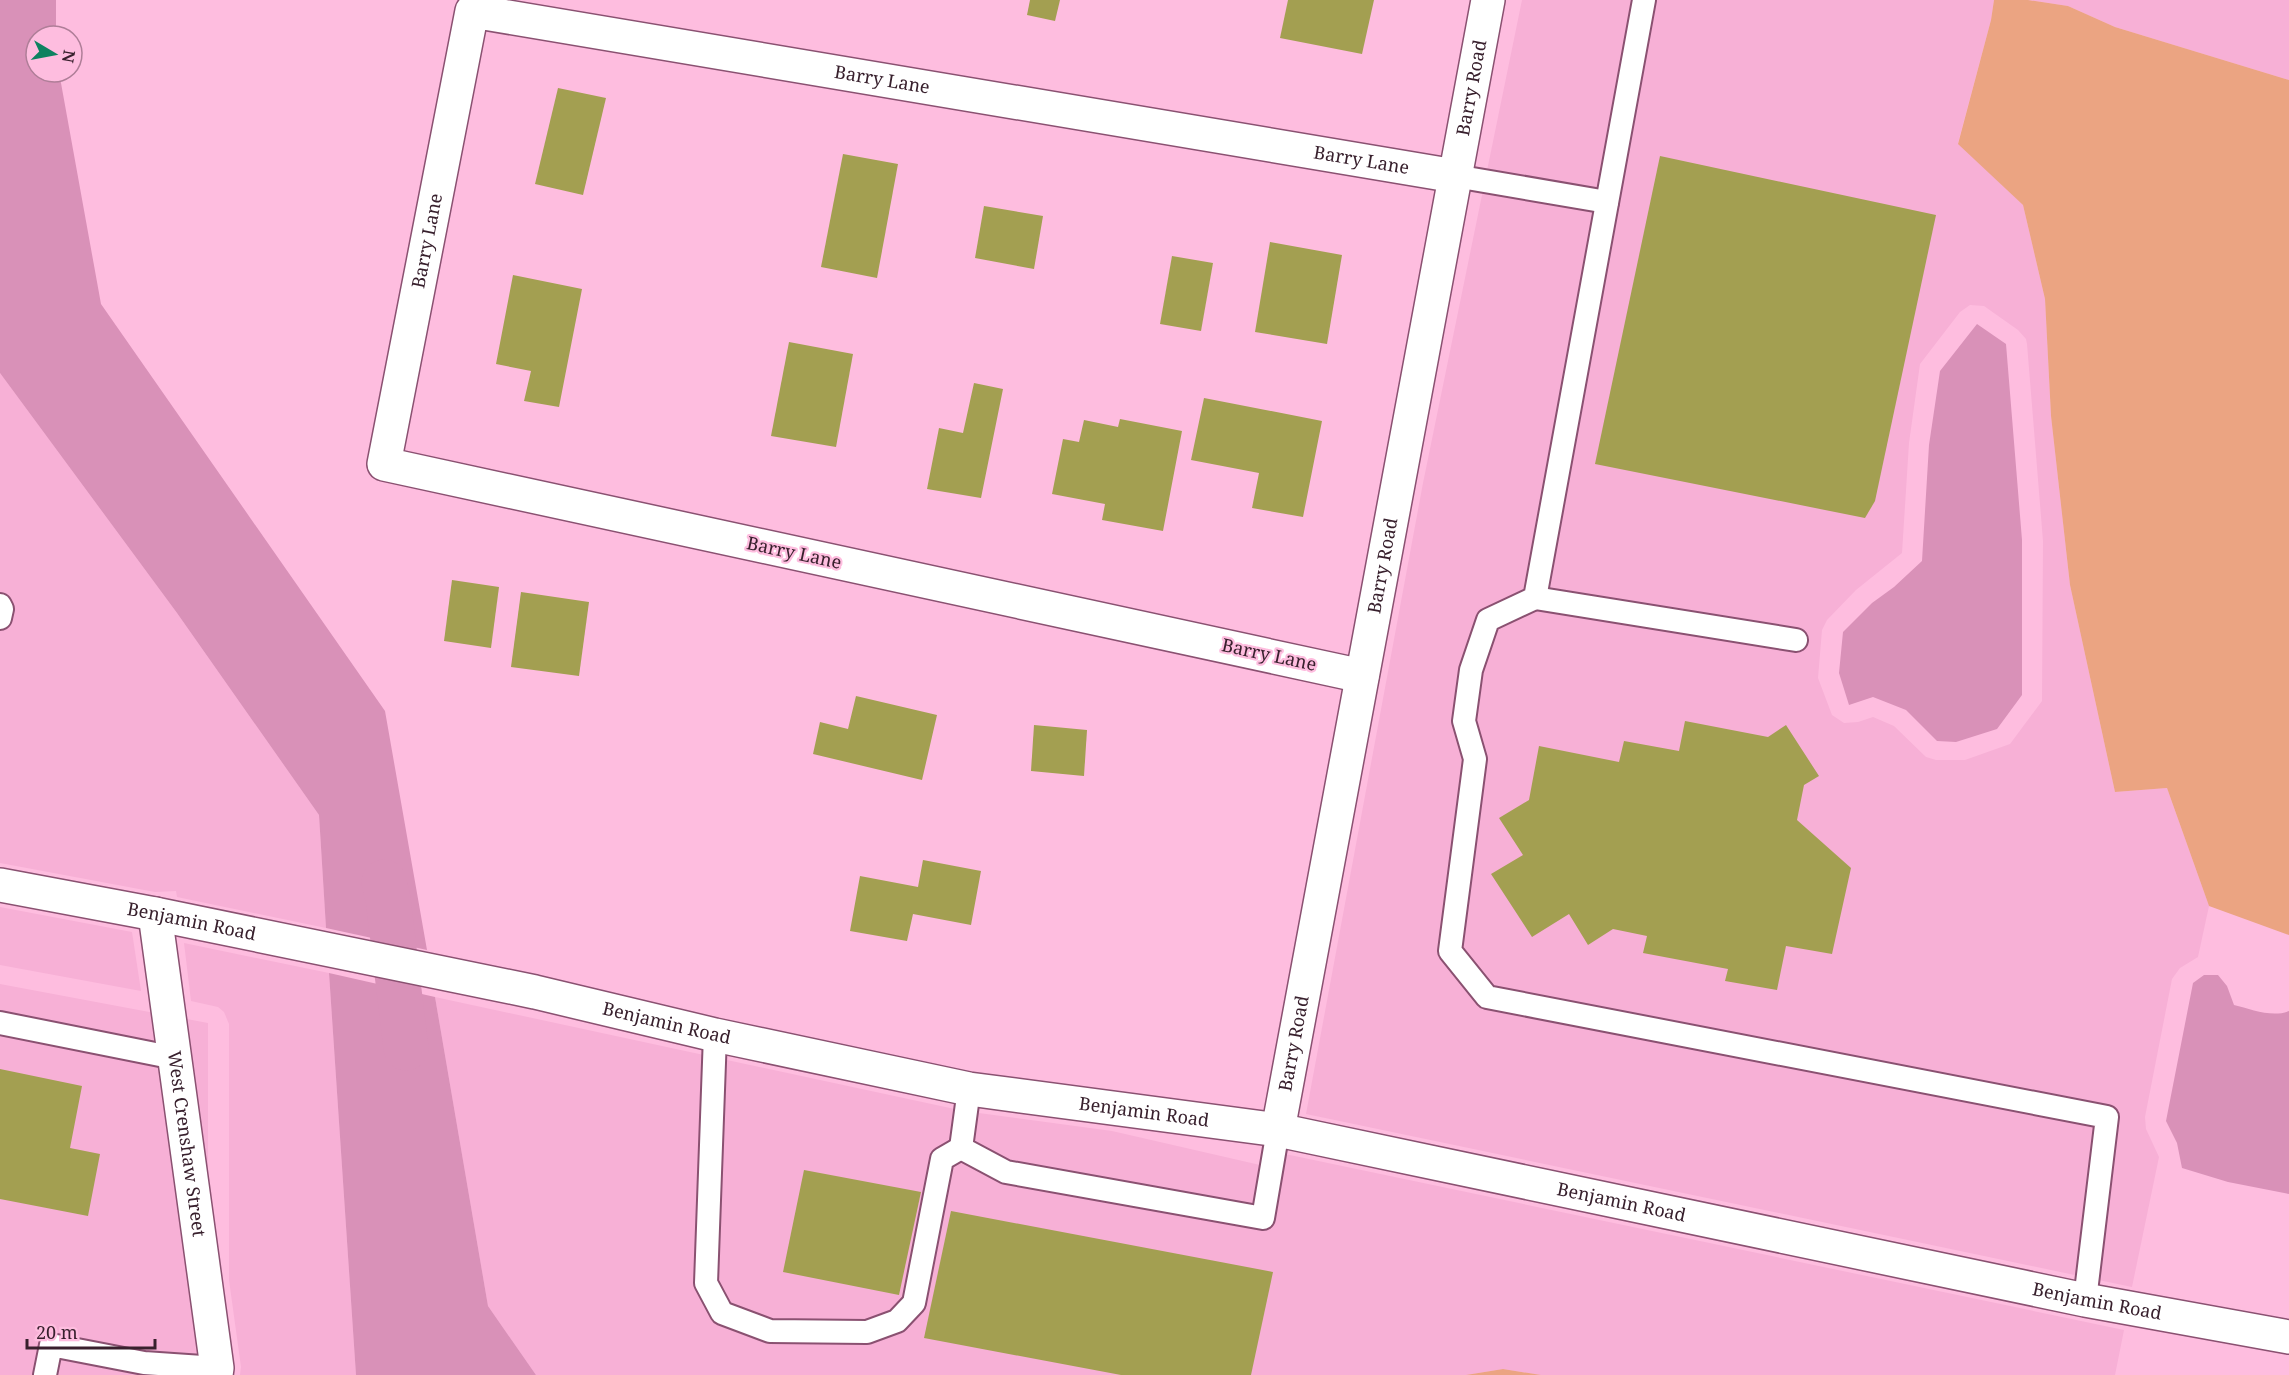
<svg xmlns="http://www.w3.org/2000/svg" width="2289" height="1375" font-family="'Noto Serif',serif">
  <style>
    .built { fill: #f7b0d6; fill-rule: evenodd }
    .green { fill: #eba482 }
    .water { fill: #d991b8 }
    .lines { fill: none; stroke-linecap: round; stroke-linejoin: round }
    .canal { stroke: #d991b8; stroke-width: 45 }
    .building { fill: #a39f51 }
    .service-casing { stroke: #8a5171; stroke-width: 26 }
    .minor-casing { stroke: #8a5171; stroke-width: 36 }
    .tertiary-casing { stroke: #8a5171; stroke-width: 36 }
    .service { stroke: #fff; stroke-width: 22 }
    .minor { stroke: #fff; stroke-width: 33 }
    .tertiary { stroke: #fff; stroke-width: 33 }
    .labels { text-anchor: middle; stroke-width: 4.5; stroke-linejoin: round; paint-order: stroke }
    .street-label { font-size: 18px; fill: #38202d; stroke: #febddf }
  </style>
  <rect width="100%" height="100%" fill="#febddf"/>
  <!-- built -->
  <g class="built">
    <path d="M1522,0h472l-3,20 -33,123 65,62 22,94 6,117 19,169 45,207 52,-4 42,118 -11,51 -18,11 -8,11 -27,138 1,12 13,28 -27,130 -826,-173 117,-631zM1970,305l14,1 34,24 8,9 1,5 16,197 -1,160 -32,43 -45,16h-29l-10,-3 -32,-31 -21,-9 -15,5 -14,1 -12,-8 -14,-37 4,-48 5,-10 29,-30 46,-37 7,-110 11,-79 40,-52z"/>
    <path d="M2028,0h261v80l-174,-53 -47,-21z"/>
    <path d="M0,373l177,240 142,202 7,113 -149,-31 -1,-6 -21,1 -155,-29z"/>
    <path d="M0,907l132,25 9,59 -141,-26z"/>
    <path d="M184,943l145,30 27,402h-116l1,-8 -12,-87v-256l-5,-12 -6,-5 -27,-6z"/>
    <path d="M0,984l208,39v352h-208z"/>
    <path d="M435,997l529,114 148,20 170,39 3,-16 839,176 -9,45h-574l-38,-6 -37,6h-930l-48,-69z"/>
  </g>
  <!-- green -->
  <g class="green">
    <path d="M1994,0h34l40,6 47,21 174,53v855l-80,-29 -42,-118 -52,4 -45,-207 -19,-169 -6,-117 -22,-94 -65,-61 33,-124z"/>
    <path d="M1503,1369l38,6h-75z"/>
  </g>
  <!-- water -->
  <g class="water">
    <path d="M0,0h56v36h-20v36h23l42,232 284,407 42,239 -101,-22 -7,-113 -142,-202 -177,-240z"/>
    <path d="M1977,324l29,20 16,196v155l-25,34 -41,13 -19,-1 -31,-31 -33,-13 -24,8 -10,-32 4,-41 29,-29 22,-16 28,-26 7,-116 11,-74z"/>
    <path d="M329,973l106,24 53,309 48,69h-180z"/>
    <path d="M2204,975h14l9,11 7,19c17,4 38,13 55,6v183l-61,-12 -46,-14 -5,-25 -11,-22 27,-138z"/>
  </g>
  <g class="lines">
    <!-- canal -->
    <path class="canal" d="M384,882l4,17 18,149"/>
  </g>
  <!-- building -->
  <g class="building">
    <path d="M1030,0h30l-5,21 -28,-6z"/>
    <path d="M1288,0h86l-12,54 -82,-16z"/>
    <path d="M558,88l48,10 -23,97 -48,-11z"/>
    <path d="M843,154l55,10 -21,114 -56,-11z"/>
    <path d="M1660,156l276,59 -61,286 -10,17 -270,-54z"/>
    <path d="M984,206l59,10 -9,53 -59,-11z"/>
    <path d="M1270,242l72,13 -15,89 -72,-12z"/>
    <path d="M1172,256l41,7 -12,68 -41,-7z"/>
    <path d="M513,275l69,14 -23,118 -35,-6 7,-30 -35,-7z"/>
    <path d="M789,342l64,12 -17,93 -65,-11z"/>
    <path d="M974,383l29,6 -22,109 -54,-9 12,-61 24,5z"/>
    <path d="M1204,398l118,23 -19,96 -51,-9 7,-35 -68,-13z"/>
    <path d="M1120,419l62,12 -19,100 -61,-11 3,-16 -53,-10 11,-55 16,3 5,-22 34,7z"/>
    <path d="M452,580l47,7 -8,61 -47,-7z"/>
    <path d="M521,592l68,10 -10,74 -68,-9z"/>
    <path d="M856,696l81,19 -15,65 -109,-26 7,-32 28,7z"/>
    <path d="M1685,721l83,16 18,-12 33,51 -15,9 -7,35 54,48 -19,86 -46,-8 -9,44 -52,-9 3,-12 -85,-16 4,-17 -34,-7 -25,16 -19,-31 -37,23 -41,-63 32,-19 -24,-37 30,-18 10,-54 80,16 5,-21 55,10z"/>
    <path d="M1034,725l53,5 -3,46 -53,-5z"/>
    <path d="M923,860l58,11 -10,54 -58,-11 -6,27 -57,-10 10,-55 58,11z"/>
    <path d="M0,1069l82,17 -12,62 30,6 -12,62 -88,-17z"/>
    <path d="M804,1170l117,22 -22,103 -116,-23z"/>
    <path d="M951,1211l322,61 -22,103h-130l-197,-37z"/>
  </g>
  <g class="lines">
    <defs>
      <g id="service">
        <path d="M1644,0l-109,598 -47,22 -17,50 -7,51 11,38 -25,192 37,46 620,120 -22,183"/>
        <path d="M1455,176l152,26"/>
        <path d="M1535,598l261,42"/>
        <path d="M0,605l2,4 -2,9"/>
        <path d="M0,1023l175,35"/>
        <path d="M715,1035l-9,248 16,30 48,18 97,1 30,-11 17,-18 28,-144 19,-11"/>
        <path d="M969,1089l-8,59 45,24 257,46 15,-88"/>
        <path d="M45,1375l6,-30 93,18 73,5"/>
      </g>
      <g id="minor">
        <path id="s1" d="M1362,676l-978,-212 88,-453 983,165"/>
        <path id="s2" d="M155,914l62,454 -1,7"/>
      </g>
      <g id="tertiary">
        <path id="s3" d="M0,885l155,29 380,78 180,43 254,54 309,41 807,170 204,37"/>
        <path id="s4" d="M1278,1130l210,-1130"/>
      </g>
    </defs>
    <!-- service casing -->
    <use href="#service" class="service-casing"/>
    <!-- minor casing -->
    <use href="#minor" class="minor-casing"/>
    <!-- tertiary casing -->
    <use href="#tertiary" class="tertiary-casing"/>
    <!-- service -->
    <use href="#service" class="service"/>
    <!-- minor -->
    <use href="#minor" class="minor"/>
    <!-- tertiary -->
    <use href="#tertiary" class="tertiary"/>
  </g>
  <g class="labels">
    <!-- street labels -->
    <g class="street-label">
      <text dy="6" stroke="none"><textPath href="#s1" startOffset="1878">Barry Lane</textPath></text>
      <text dy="6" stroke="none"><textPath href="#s4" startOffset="1060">Barry Road</textPath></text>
      <text dy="6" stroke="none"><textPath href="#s1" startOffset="2364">Barry Lane</textPath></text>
      <text dy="6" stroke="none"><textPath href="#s1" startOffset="1228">Barry Lane</textPath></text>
      <text transform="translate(794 553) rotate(12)" y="6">Barry Lane</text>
      <text dy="6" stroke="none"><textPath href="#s4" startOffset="574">Barry Road</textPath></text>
      <text transform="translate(1269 655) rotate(12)" y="6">Barry Lane</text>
      <text dy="6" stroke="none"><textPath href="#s3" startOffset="195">Benjamin Road</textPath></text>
      <text dy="6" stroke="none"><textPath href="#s3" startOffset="681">Benjamin Road</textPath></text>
      <text dy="6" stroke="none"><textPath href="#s4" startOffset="88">Barry Road</textPath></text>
      <text dy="6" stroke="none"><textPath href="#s3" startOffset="1167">Benjamin Road</textPath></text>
      <text dy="6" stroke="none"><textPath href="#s2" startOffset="232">West Crenshaw Street</textPath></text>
      <text dy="6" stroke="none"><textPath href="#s3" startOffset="1653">Benjamin Road</textPath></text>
      <text dy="6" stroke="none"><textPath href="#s3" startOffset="2139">Benjamin Road</textPath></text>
    </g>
  </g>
  <!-- north arrow -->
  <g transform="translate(54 54) rotate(100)"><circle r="28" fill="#febddf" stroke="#af7e98" stroke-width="1.5"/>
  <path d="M0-4.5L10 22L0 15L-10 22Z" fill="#0e8260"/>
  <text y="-9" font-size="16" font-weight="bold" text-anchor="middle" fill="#38202d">N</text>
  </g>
  <!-- scale -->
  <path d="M27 1339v9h128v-9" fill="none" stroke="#38202d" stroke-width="3"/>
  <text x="36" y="1339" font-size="18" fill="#38202d" stroke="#febddf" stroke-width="4.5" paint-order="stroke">20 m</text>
</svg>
